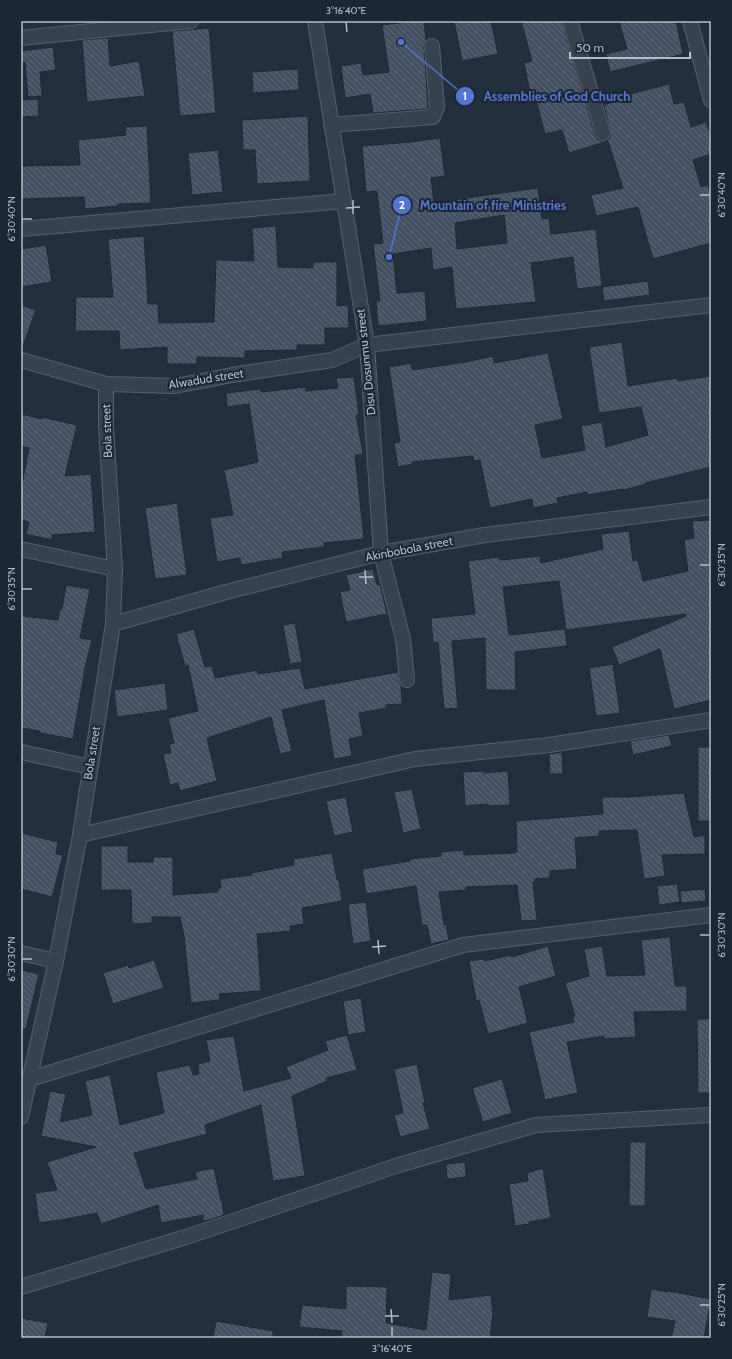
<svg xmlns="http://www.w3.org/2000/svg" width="732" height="1359" font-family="Cabin,sans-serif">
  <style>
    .building { fill: url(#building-back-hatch); stroke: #1f2835; fill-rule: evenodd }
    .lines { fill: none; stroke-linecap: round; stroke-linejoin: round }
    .street-casing { stroke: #565f6c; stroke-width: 16 }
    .street { stroke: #38414e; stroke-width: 14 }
    .ticks { fill: none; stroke: #b4bcc9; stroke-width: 1.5 }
    .labels { text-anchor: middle; stroke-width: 4; stroke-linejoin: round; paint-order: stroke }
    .street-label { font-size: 12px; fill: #b4bcc9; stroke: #1d2633 }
    .leader { fill: none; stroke: #5274d3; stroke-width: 1.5 }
    .callout-dot { fill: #5274d3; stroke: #1d2633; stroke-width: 1.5 }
    .mark-label { font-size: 12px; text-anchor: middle; font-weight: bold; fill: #fff }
    .callout-label { font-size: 13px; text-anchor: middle; font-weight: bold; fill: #5274d3; stroke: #1d2633; stroke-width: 4; stroke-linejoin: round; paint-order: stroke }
    .neatline { fill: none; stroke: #b4bcc9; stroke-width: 1.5 }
    .ticks-label { font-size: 10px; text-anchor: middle; fill: #b4bcc9 }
  </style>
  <defs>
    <pattern id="building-back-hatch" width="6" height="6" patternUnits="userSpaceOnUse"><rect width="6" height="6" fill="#455162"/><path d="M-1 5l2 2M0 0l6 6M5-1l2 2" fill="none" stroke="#5d6877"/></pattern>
  </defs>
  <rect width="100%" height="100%" fill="#242f3e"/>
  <!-- building -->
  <g class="building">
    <path d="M415,21h9l2,19 -2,7 4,59 -1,3 -54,4 -3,-19 -25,4 -4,-32 20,-3 2,12 26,-3 -7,-47z"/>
    <path d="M454,21h37l7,33 -36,7z"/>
    <path d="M521,21h41l33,114 2,4 4,2h5l3,-2 2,-4 -7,-30 12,-4 -1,-3 54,-14 5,20 10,-2 7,25 15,-5 5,15v17l-18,6 8,27 7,-2 3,10v48l-58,16 -15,-52 -42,9 -5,-21 32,-7 -15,-47 -39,12 -7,-23 -17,4 -11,-42 -4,1 -6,-30 8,-2z"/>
    <path d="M619,21h57l7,33 -73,18 -4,-18 21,-5z"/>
    <path d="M209,28l7,85 -36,3 -8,-85z"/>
    <path d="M108,38l2,28 29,-5 6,35 -58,6 -5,-62z"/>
    <path d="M53,47l3,23 -16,2 2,24 -14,1 -3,-35 -4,1v-12z"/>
    <path d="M298,69l1,21 -46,3 -1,-21z"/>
    <path d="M38,99l1,17 -18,1v-17z"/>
    <path d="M308,116l2,65 -53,3 -2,-34h-12l-1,-30z"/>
    <path d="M147,126l4,77 -33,1v2l-33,3 -1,-12 -63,2v-33l59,-1 -2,-25 48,-5 -1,-8z"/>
    <path d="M440,138l5,38 -14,2 3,25 53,-8 51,-7 4,31 7,-1 2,16 45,-5 6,57 -25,3 -4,-32 -42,6 5,39 -80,7 -4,-42 -19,3 -2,-22 -38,6 4,39 28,-2 2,30 -49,5 -2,-25h4l-7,-57 10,-1 -6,-52 -11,1 -4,-46 49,-4zM504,215l3,28 -50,6 -2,-26z"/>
    <path d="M218,150l5,42 -31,3 -4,-42z"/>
    <path d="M276,226l2,41 35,1v-6h24v44l11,-1 1,23h-24v17h-28v5l-52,1v7l-48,-1v7h-30v-17l-47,3 -1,-19h-44l1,-34h37l-5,-58 36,-3 4,68h10l1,19 55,-1 2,-62 38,1 -2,-33z"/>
    <path d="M46,245l6,37 -31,5v-38z"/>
    <path d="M648,281l2,14 -46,6 -2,-14z"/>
    <path d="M21,305l15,5 -13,36h-2z"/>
    <path d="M622,342l6,44 49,-8 1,3 33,-5v91l-66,16 1,1 -22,6 -1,-1 -36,6v-3l-30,6 1,5 -25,5 -1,-9 -42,9 -10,-48 -6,1 -1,-5 -61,6 1,2 -15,3 -4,-24 6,-1 -11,-75 22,-4 1,7 54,-8 27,-6 1,7 54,-10 15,66 -28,6 7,33 43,-8 -4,-24 21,-4 4,25 42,-12 -7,-28 -42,6 -10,-66z"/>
    <path d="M354,377l5,38h-3l7,39 -8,1 9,84 -40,4v4l-42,5 1,6 -42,7 -1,-7 -23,4 -7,-44 23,-3 -9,-45 34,-8 -9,-58 -22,3 -1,-14 35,-4v3l44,-5 1,4 32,-3 -2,-10z"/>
    <path d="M21,414l21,5v-2l35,8 -12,51 26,-2 4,58 -43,3v5l-26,-6 3,-12 -8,-2v-30l8,-42 -8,-2z"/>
    <path d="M177,503l10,72 -32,4 -10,-71z"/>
    <path d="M711,520v180l-37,9 -14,-60 -41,16 -7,-18 74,-31v-2l-120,16 -7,-49 -56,6 6,48 56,-6 2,17 -52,6 1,38h-30l-1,-52 -33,3 6,67 -14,1 -6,-67 -5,1 -2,-25 44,-4 -7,-53 31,-4 1,3 40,-4 1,7 62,-14 -2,-15 28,-3 4,30 5,-1 5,21 45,-10 -4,-31 10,-2 -2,-17z"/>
    <path d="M373,569l4,16 3,-1 7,30 -41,8 -6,-30 10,-2 -4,-15z"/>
    <path d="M66,585l24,4 -10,49 12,2 -7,28 -12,71 -33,-6v-2l-19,-3v-103l1,-9 36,4 2,-11h2z"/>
    <path d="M295,623l7,39 -12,2 -7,-39z"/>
    <path d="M194,629l11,38 7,-1 3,12 42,-8 1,4 42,-6 5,21 93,-17 1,9 2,5 1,18 -16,1 1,3 -28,5 4,23 -14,3 3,17 -18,3 -10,-59 -42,10 10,41 -12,3 -9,-37 -64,21 10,43 -37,10 -2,-8 -8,2 -7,-31 8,-1 -2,-9 5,-1 -6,-25 30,-7 -10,-46 -3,1 -9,-32z"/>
    <path d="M613,664l7,49 -24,3 -7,-48z"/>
    <path d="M165,683l3,27 -51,7 -3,-27z"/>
    <path d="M669,735l3,11 -39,9 -3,-14z"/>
    <rect x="698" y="747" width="13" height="74"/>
    <path d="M562,752l1,22h-13l-1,-20z"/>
    <path d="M484,771v2l24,-2 2,34 -23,1v-2l-22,2 -2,-34z"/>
    <path d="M412,789l9,40 -18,4 -9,-41z"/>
    <path d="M684,793l10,44 11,-2v19l-43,1 3,21 -21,3 -7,-49 -38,1v5l-24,2 2,31 -27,2v7l-15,1v3h-2l4,38 -16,1 -4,-36 -51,2v3l-27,2 5,33 2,-1 3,16 -18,4 -4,-19h-5l-6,-39 -50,8 -4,-25 48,-8v-2l31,-3v-4l22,-2 1,5 51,-2v-1h2l-1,-31 87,-7 -1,-17h28z"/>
    <path d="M346,797l7,35 -19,4 -8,-35z"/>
    <path d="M21,833l37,9 -2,12 7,1 -11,42 -31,-8z"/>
    <path d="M101,846h27v16h25v-5h20v38l45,-3v-4h3l-1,-9 32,-4 -1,-2 43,-8 -1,-6 39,-6 5,27h2l3,21 -40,7 2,16 -14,2 1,5 -34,3 4,57 -42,3 1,6 -29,3 -7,-67 -4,-19h-28v6l-20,1 -1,-34h-30z"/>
    <path d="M677,884l3,18 -21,3 -2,-19z"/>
    <path d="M705,889l1,12 -25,2 -1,-12z"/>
    <path d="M366,902l5,39 -18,3 -5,-40z"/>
    <path d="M670,937l5,49h12v25l-53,1 2,25 -32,2v-3l-37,6 11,51 -33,7 -16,-68 45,-10 -1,-6h2l-10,-33 24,-7 -5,-27 18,-3 5,30 38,-1 -4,-35z"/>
    <path d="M548,946l8,30 -37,11 9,36 -40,11 -9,-34 -3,1 -7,-40 15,-2 1,2 26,-6 1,2z"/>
    <path d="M154,960l10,28 -51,16 -10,-31 25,-8 1,3z"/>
    <path d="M21,970l18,4 -13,55h-5z"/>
    <path d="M361,998l5,34 -18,3 -5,-34z"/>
    <path d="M697,1019h14v74h-13z"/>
    <path d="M347,1035l10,35 -31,8 1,3 -35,15 13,80 -32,5 -12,-76 -56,20 2,9 -73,19 12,36 51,-10 -2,-7 19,-4 7,33h1l2,14 -15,5 -6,1v-6l-42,8 -3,-18 -57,19 -4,-11 -31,6 -27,4 -4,-30 22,-3 -10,-28 49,-15 -55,-11 9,-45 16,3 -6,28 32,-7 -7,-34 25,-6 10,50 44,-12 -8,-41 34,-7 3,10 6,-1 -1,-10 12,-3 -4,-21 28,-4 10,55 47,-13 -5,-11 42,-17 -3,-9z"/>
    <path d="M417,1064l8,39h-2l7,26 -30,8 -6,-22 9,-2 -9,-44z"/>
    <path d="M502,1079l10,34 -29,9 -11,-34z"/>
    <path d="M630,1142h16l-1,64h-16z"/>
    <path d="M465,1162l1,15 -19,2 -1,-15z"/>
    <path d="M543,1168l8,50 -22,4v2l-14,2 -6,-42 19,-3 -1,-8z"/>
    <path d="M432,1272l19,2 -2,26 42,-5 2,19 -3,24h-149l1,-7 -43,-4 3,-22 44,4v-23l41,1 -1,36 40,7z"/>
    <path d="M651,1289l17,3 1,-1 42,8 -7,39h-33l4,-17 -28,-4z"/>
    <path d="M21,1318l27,5 -3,15h-24z"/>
    <path d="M216,1321l57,10v7h-60z"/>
  </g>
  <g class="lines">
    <defs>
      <g id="street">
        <path d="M315,21l52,324 14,208 22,86 4,41"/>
        <path d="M570,21l33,112"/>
        <path d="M690,21l21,79"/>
        <path d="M21,38l170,-17"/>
        <path d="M331,125l102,-8 4,-10 -5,-61"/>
        <path d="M21,229l323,-28"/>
        <path d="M21,360l85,24 69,2 57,-11 100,-15 35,-15 344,-40"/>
        <path d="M21,549l94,20"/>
        <path d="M113,624l113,-32 155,-39 104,-18 226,-28"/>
        <path d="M21,752l69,15"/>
        <path d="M80,835l335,-76 134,-14 162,-25"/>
        <path d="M21,953l35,8"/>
        <path d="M30,1079l433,-134 248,-30"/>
        <path d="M21,1117l35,-156 24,-126 33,-211 2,-55 -9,-142v-43"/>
        <path d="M21,1287l165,-50 213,-72 137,-40 175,-10"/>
      </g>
    </defs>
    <!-- street casing -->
    <use href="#street" class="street-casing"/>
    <!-- street -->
    <use href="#street" class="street"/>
  </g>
  <!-- ticks -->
  <path class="ticks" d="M346,22l1,10M700,195h10M353,200v14M346,208l14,-1M22,219h10M700,565h10M365,570l1,14M359,577h14M22,589h10M700,935h10M378,940l1,14M372,947l14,-1M22,959h10M700,1305h10M391,1309l1,14M385,1316h14M392,1327v10"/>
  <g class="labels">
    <!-- street labels -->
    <g class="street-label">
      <text transform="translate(366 362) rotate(-96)" y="4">Disu Dosunmu street</text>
      <text transform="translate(206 379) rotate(-9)" y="4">Alwadud street</text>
      <text transform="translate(107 431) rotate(-92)" y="4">Bola street</text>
      <text transform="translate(409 549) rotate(-11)" y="4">Akinbobola street</text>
      <text transform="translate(92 753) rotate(-81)" y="4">Bola street</text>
    </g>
  </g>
  <!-- callouts -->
  <path class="leader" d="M401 42L465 96M389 257L402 205"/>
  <g class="callout-dot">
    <circle cx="401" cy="42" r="4"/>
    <circle cx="389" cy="257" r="4"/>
    <circle cx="465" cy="96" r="10"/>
    <circle cx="402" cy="205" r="10"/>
  </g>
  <g class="mark-label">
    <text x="465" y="100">1</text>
    <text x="402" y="209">2</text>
  </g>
  <g class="callout-label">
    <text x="557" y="101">Assemblies of God Church</text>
    <text x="493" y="210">Mountain of fire Ministries</text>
  </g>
  <!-- border -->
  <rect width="732" height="1359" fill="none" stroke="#1d2633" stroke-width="44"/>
  <!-- scale -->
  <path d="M570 52v6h120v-6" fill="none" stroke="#b4bcc9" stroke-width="2"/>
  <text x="576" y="52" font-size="12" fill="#b4bcc9" stroke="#1d2633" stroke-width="3" paint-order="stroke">50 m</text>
  <rect x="22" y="22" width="688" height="1315" class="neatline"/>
  <g class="ticks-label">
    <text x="346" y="14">3°16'40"E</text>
    <text transform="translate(721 195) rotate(-90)" y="4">6°30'40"N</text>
    <text transform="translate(11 219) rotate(-90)" y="4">6°30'40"N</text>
    <text transform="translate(721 565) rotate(-90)" y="4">6°30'35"N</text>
    <text transform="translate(11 589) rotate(-90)" y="4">6°30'35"N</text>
    <text transform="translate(721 935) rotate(-90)" y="4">6°30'30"N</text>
    <text transform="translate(11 959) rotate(-90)" y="4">6°30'30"N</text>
    <text transform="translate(721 1305) rotate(-90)" y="4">6°30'25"N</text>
    <text x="392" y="1352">3°16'40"E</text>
  </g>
</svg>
